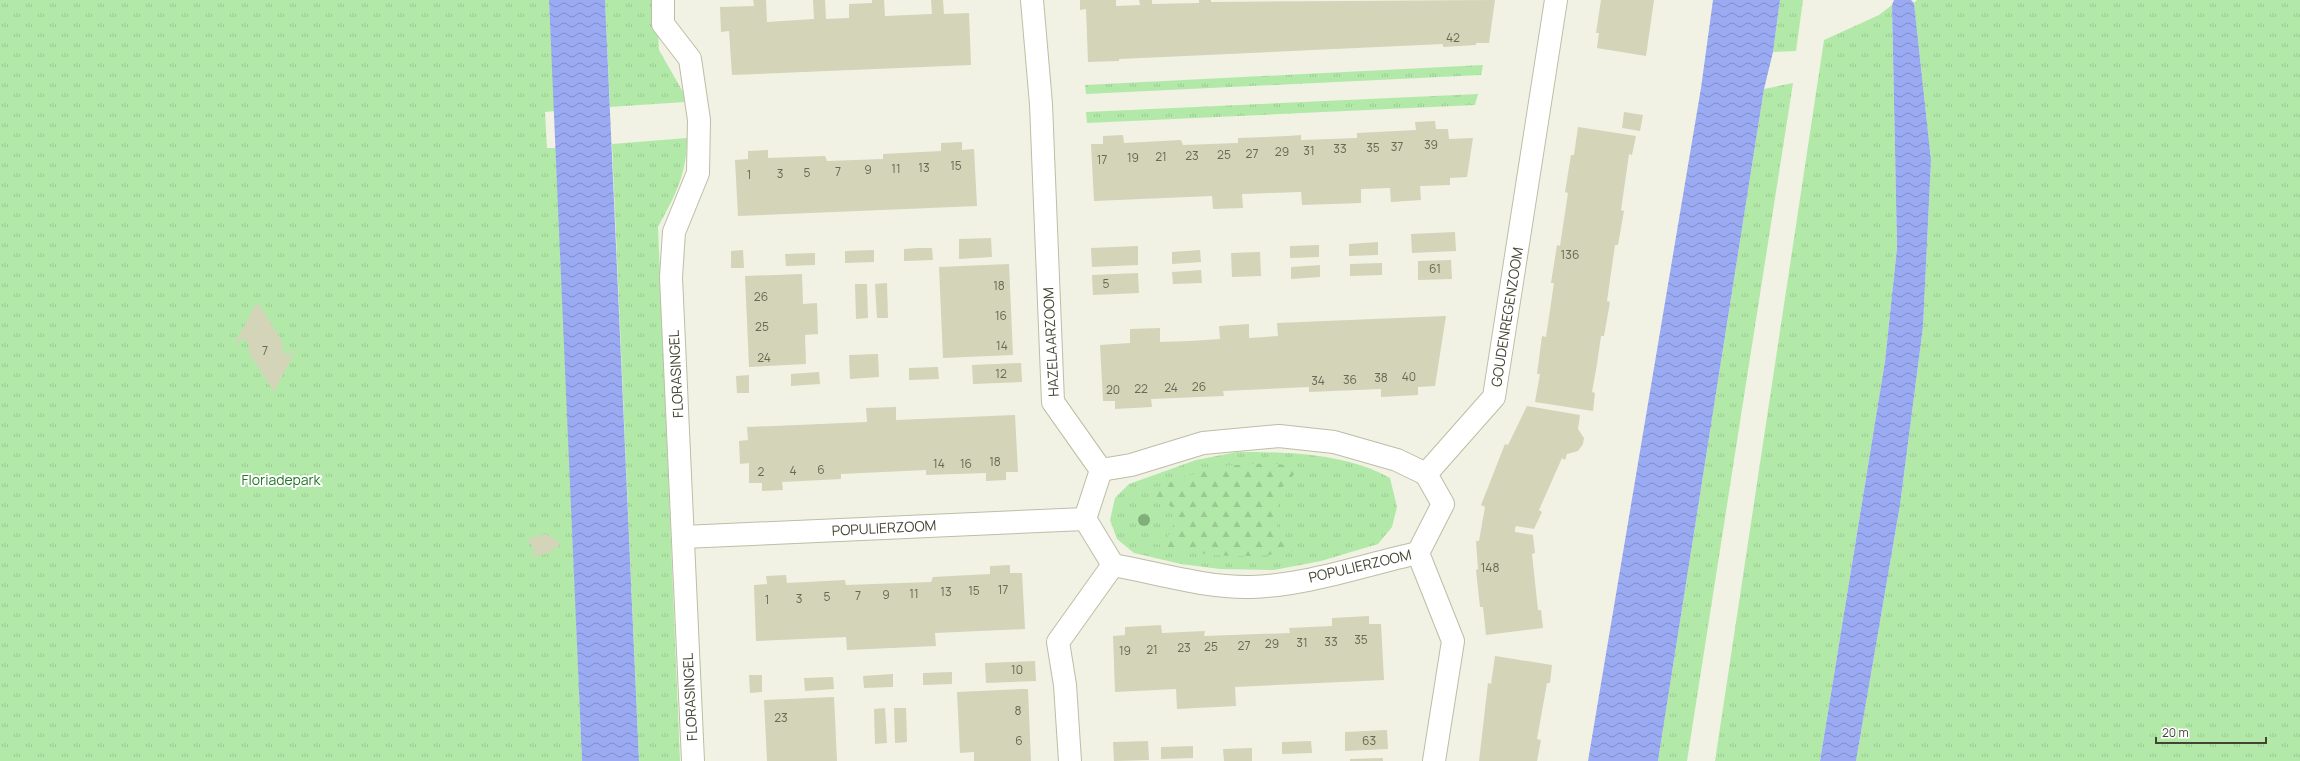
<svg xmlns="http://www.w3.org/2000/svg" width="2300" height="761" font-family="Manrope,sans-serif">
  <style>
    .grass { fill: url(#grass-tufts) }
    .forest { fill: url(#forest-firs) }
    .water { fill: url(#water-waves) }
    .building { fill: #d4d4b8 }
    .lines { fill: none; stroke-linecap: round; stroke-linejoin: round }
    .minor-casing { stroke: #bcbea5; stroke-width: 24 }
    .minor { stroke: #fff; stroke-width: 22 }
    .tree { fill: #80af7c }
    .labels { text-anchor: middle; stroke-width: 4; stroke-linejoin: round; paint-order: stroke }
    .number-label { font-size: 12px; fill: #686854 }
    .street-label { font-size: 14px; fill: #443; stroke: #fff }
    .park-label { font-size: 14px; fill: #247827; stroke: #fff }
  </style>
  <defs>
    <pattern id="grass-tufts" width="24" height="20" patternUnits="userSpaceOnUse"><rect width="24" height="20" fill="#b2e9a9"/><path d="M3 7l-1-3M5 7V3M7 7l1-3M15 17l-1-3M17 17v-4M19 17l1-3" fill="none" stroke="#9ac992"/></pattern>
    <pattern id="forest-firs" width="22" height="20" patternUnits="userSpaceOnUse"><rect width="22" height="20" fill="#b2e9a9"/><path d="M5 1l3.5 6h-7zM16 11l3.5 6h-7z" fill="#9ac992"/></pattern>
    <pattern id="water-waves" width="16" height="10" patternUnits="userSpaceOnUse"><rect width="16" height="10" fill="#9babf3"/><path d="M0 5q4-4 8 0t8 0" fill="none" stroke="#808dc5"/></pattern>
  </defs>
  <rect width="100%" height="100%" fill="#f1f2e3"/>
  <!-- grass -->
  <g class="grass">
    <path d="M0,0h549l6,111 -10,1 2,36h10l25,613h-582z"/>
    <path d="M605,0h51l3,50 24,42 2,10 -75,5z"/>
    <path d="M1780,0h23l-7,51 -23,1z"/>
    <path d="M1917,0h383v761h-444l44,-256 23,-178 8,-167 -17,-157z"/>
    <path d="M1892,5l5,243 -12,113 -65,400h-105l109,-721 55,-25z"/>
    <path d="M1483,65l-2,10 -395,19 -1,-9z"/>
    <path d="M1793,83l-106,678h-29l106,-672z"/>
    <path d="M1478,94l-3,11 -388,18 -1,-11z"/>
    <path d="M687,138c0,36 -12,58 -29,89l22,534h-41l-27,-617z"/>
    <path d="M1237,452c50,0 108,1 153,26l7,29 -5,20 -14,17 -57,17 -47,9 -54,-1 -39,-5 -47,-11 -17,-14 -7,-19 5,-22 14,-14 67,-24z"/>
  </g>
  <!-- forest -->
  <path class="forest" d="M1267,463l34,4 -22,24 -2,37 20,23c-51,9 -94,6 -144,-8l14,-5c16,-26 4,-37 -21,-46l37,-15 41,-11z"/>
  <!-- water -->
  <g class="water">
    <path d="M549,0h56l34,761h-57z"/>
    <path d="M1713,0h67l-7,52 -9,37 -106,672h-70l113,-673z"/>
    <path d="M1894,0h17l3,3 17,157 -8,167 -23,178 -44,256h-36l65,-400 12,-113 -5,-243z"/>
  </g>
  <!-- building -->
  <g class="building">
    <path d="M753,0h13l1,22 47,-3 -1,-19h12l1,19 23,-1v-14l23,-1v-3h12l1,16 47,-2 -1,-14h12l1,14 25,-1 2,52 -239,10 -3,-44 -8,1 -1,-25 34,-1z"/>
    <path d="M1080,0h36v6l24,-1 -1,-5h13v4l47,-1v-3h12v2l284,-2 -6,43h-13v2l-33,2v-3l-236,11 -88,4v2l-31,1 -2,-53 -6,1z"/>
    <path d="M1601,0h53l-8,56 -49,-8 2,-15h-3z"/>
    <path d="M1624,112l19,3 -3,16 -18,-3z"/>
    <path d="M1435,121l1,8h12l1,10 24,-1 -6,39 -17,1v7l-30,1 1,14 -30,2 -1,-14 -29,1v14l-59,2 -1,-13 -59,2 1,14 -30,1 -1,-13 -118,5 -3,-57h12v-8l20,-1 1,8 57,-3 2,5 55,-2v-5l50,-2 13,-1v5l56,-2v-5l59,-3 -1,-8z"/>
    <path d="M1578,127l58,9 -4,19 -3,-1 -8,56 3,1 -6,34h-3l-8,56 3,1 -6,34h-3l-4,28 -5,28 3,1 -2,18 -58,-9 5,-28h-3l5,-38 4,1 8,-54h-3l6,-38 3,1 8,-53 -3,-1 6,-37h3z"/>
    <path d="M962,142v8l12,-1 3,57 -239,10 -3,-56 13,-1v-8l20,-1v8l57,-2 2,5 56,-2v-5l58,-3v-8z"/>
    <path d="M1455,232l1,19 -44,2 -1,-19z"/>
    <path d="M991,238l1,19 -33,2v-20z"/>
    <path d="M1378,242v13l-29,1v-12z"/>
    <path d="M1319,245v12l-29,1v-12z"/>
    <path d="M1138,246v19l-46,2 -1,-19z"/>
    <path d="M918,248h14l1,12 -29,1v-12z"/>
    <path d="M743,250l1,18h-13v-17z"/>
    <path d="M874,250v12l-29,1v-12z"/>
    <path d="M1200,250l1,12 -29,2v-12z"/>
    <path d="M1260,252l1,24 -29,1 -1,-24z"/>
    <path d="M815,253v12l-29,1 -1,-12z"/>
    <path d="M1451,260l1,19 -34,1v-19z"/>
    <path d="M1382,263v12l-32,1v-12z"/>
    <path d="M1009,264l4,91 -70,3 -4,-91z"/>
    <path d="M1320,265v12l-29,2v-12z"/>
    <path d="M1201,270l1,13 -29,1 -1,-12z"/>
    <path d="M1138,273l1,20 -46,2 -1,-20z"/>
    <path d="M802,274l1,30 14,-1 1,31 -13,1 1,29 -57,3 -4,-91z"/>
    <path d="M887,283l1,35h-11l-2,-34z"/>
    <path d="M855,284h12l1,34 -12,1z"/>
    <path d="M257,302l25,39 1,11 7,4 3,-7 2,2 -21,41 -25,-39 -1,-11 -7,-4 -3,7 -3,-2z"/>
    <path d="M1446,316l-11,70 -17,1v8l-37,2v-8l-72,3v-5l-86,4 1,5 -73,3 1,8 -37,2v-8h-12l-3,-56 30,-2v-14l30,-1v14l30,-1 30,-2 -1,-13 30,-2v14l29,-2 -1,-13z"/>
    <path d="M878,354l1,23 -29,2 -1,-24z"/>
    <path d="M1021,363l1,19 -49,2 -1,-19z"/>
    <path d="M938,367l1,12 -30,1v-12z"/>
    <path d="M819,372l1,12 -29,2v-12z"/>
    <path d="M749,375v18h-12l-1,-17z"/>
    <path d="M1527,406l53,9 -2,14 6,9 -1,6 -5,7 -11,3 -2,6 -3,-2 -23,52 3,2 -8,17 -18,-3 -1,3v3l18,3 2,18 -3,1 6,56h3l2,18 -57,7 -3,-28h-3l-4,-37 2,-1 -2,-28h3l6,-34 -4,-2 24,-61 3,1z"/>
    <path d="M896,407v13l119,-5 3,57h-12v8l-20,1v-8l-60,2v-5l-85,4v5l-59,3 1,8 -21,1v-8h-13v-20l-9,1 -1,-23 9,-1 -1,-13 120,-5 -1,-14z"/>
    <path d="M545,534l12,6 3,6 -7,2 -2,4 -18,5 -2,-2 4,-1 -7,-15z"/>
    <path d="M1010,565v8h12l3,56 -90,4 1,13 -89,4 -1,-13 -90,4 -2,-56 13,-1 -1,-8 20,-1 1,8 58,-3 1,5 28,-1 57,-2 2,-5 57,-3v-8z"/>
    <path d="M1369,616v8h12l3,56 -149,7 1,19 -59,3 -1,-20 -61,3 -2,-56 12,-1v-8l36,-2 1,8 43,-2 -1,5 28,-1 58,-2 -1,-5 43,-2v-8z"/>
    <path d="M1495,656l57,9 -2,18h-3l-10,56 4,1 -4,21h-58l9,-78 3,1z"/>
    <path d="M1035,661l1,20 -50,2 -1,-20z"/>
    <path d="M952,672v12l-29,1v-12z"/>
    <path d="M893,674v13l-29,1 -1,-12z"/>
    <path d="M749,675h13v17l-12,1z"/>
    <path d="M833,677l1,12 -29,2 -1,-13z"/>
    <path d="M1023,689h5l3,72h-57v-9l-14,1 -3,-61z"/>
    <path d="M834,697l3,64h-70l-3,-61z"/>
    <path d="M885,708l2,35 -12,1 -1,-35z"/>
    <path d="M894,708h12l1,34 -12,1z"/>
    <path d="M1387,730l1,19 -43,2v-19z"/>
    <path d="M1148,741l1,19 -35,1 -1,-19z"/>
    <path d="M1311,741l1,12 -30,1v-12z"/>
    <path d="M1193,746v12l-32,1v-12z"/>
    <path d="M1252,748v13h-28l-1,-12z"/>
    <path d="M1383,758v3h-33v-2z"/>
  </g>
  <g class="lines">
    <defs>
      <g id="minor">
        <path d="M663,0v24l27,35 9,61 -1,53 -24,59 -3,45 22,484"/>
        <path d="M1032,0l9,104 12,298 48,68"/>
        <path d="M1101,470l30,-5 72,-22 76,-7 55,6 63,18 29,14"/>
        <path d="M1101,470l-16,49 28,46"/>
        <path d="M1426,474l68,-77 62,-397"/>
        <path d="M1426,474l17,30 -25,49 35,88 -19,120"/>
        <path d="M683,537l402,-18"/>
        <path d="M1113,565c45,8 92,23 138,22 58,-2 112,-22 167,-34"/>
        <path d="M1070,761l-5,-76 -7,-43 55,-77"/>
      </g>
    </defs>
    <!-- minor casing -->
    <use href="#minor" class="minor-casing"/>
    <!-- minor -->
    <use href="#minor" class="minor"/>
  </g>
  <!-- trees -->
  <circle class="tree" cx="1144" cy="520" r="6"/>
  <g class="labels">
    <!-- number labels -->
    <g class="number-label">
      <text x="1453" y="42">42</text>
      <text x="1431" y="149">39</text>
      <text x="1397" y="151">37</text>
      <text x="1373" y="152">35</text>
      <text x="1340" y="153">33</text>
      <text x="1309" y="155">31</text>
      <text x="1282" y="156">29</text>
      <text x="1252" y="158">27</text>
      <text x="1224" y="159">25</text>
      <text x="1192" y="160">23</text>
      <text x="1161" y="161">21</text>
      <text x="1133" y="162">19</text>
      <text x="1102" y="164">17</text>
      <text x="956" y="170">15</text>
      <text x="924" y="172">13</text>
      <text x="896" y="173">11</text>
      <text x="868" y="174">9</text>
      <text x="838" y="176">7</text>
      <text x="807" y="177">5</text>
      <text x="780" y="178">3</text>
      <text x="749" y="179">1</text>
      <text x="1570" y="259">136</text>
      <text x="1435" y="273">61</text>
      <text x="1106" y="288">5</text>
      <text x="999" y="290">18</text>
      <text x="761" y="301">26</text>
      <text x="1001" y="320">16</text>
      <text x="762" y="331">25</text>
      <text x="1002" y="350">14</text>
      <text x="265" y="355">7</text>
      <text x="764" y="362">24</text>
      <text x="1001" y="378">12</text>
      <text x="1409" y="381">40</text>
      <text x="1381" y="382">38</text>
      <text x="1350" y="384">36</text>
      <text x="1318" y="385">34</text>
      <text x="1199" y="391">26</text>
      <text x="1171" y="392">24</text>
      <text x="1141" y="393">22</text>
      <text x="1113" y="394">20</text>
      <text x="995" y="466">18</text>
      <text x="939" y="468">14</text>
      <text x="966" y="468">16</text>
      <text x="821" y="474">6</text>
      <text x="793" y="475">4</text>
      <text x="761" y="476">2</text>
      <text x="1490" y="572">148</text>
      <text x="1003" y="594">17</text>
      <text x="974" y="595">15</text>
      <text x="946" y="596">13</text>
      <text x="914" y="598">11</text>
      <text x="886" y="599">9</text>
      <text x="858" y="600">7</text>
      <text x="827" y="601">5</text>
      <text x="799" y="603">3</text>
      <text x="767" y="604">1</text>
      <text x="1361" y="644">35</text>
      <text x="1331" y="646">33</text>
      <text x="1302" y="647">31</text>
      <text x="1272" y="648">29</text>
      <text x="1244" y="650">27</text>
      <text x="1211" y="651">25</text>
      <text x="1184" y="652">23</text>
      <text x="1152" y="654">21</text>
      <text x="1125" y="655">19</text>
      <text x="1017" y="674">10</text>
      <text x="1018" y="715">8</text>
      <text x="781" y="722">23</text>
      <text x="1019" y="745">6</text>
      <text x="1369" y="745">63</text>
    </g>
    <!-- street labels -->
    <g class="street-label">
      <text transform="translate(1507 317) rotate(-81)" y="5">GOUDENREGENZOOM</text>
      <text transform="translate(1051 342) rotate(-93)" y="5">HAZELAARZOOM</text>
      <text transform="translate(676 374) rotate(-93)" y="5">FLORASINGEL</text>
      <text transform="translate(884 528) rotate(-3)" y="5">POPULIERZOOM</text>
      <text transform="translate(1360 566) rotate(-13)" y="5">POPULIERZOOM</text>
      <text transform="translate(690 697) rotate(-93)" y="5">FLORASINGEL</text>
    </g>
    <!-- park labels -->
    <g class="park-label">
      <text x="281" y="485">Floriadepark</text>
    </g>
  </g>
  <!-- scale -->
  <path d="M2156 737v6h110v-6" fill="none" stroke="#444433" stroke-width="2"/>
  <text x="2162" y="737" font-size="12" fill="#444433" stroke="#ffffff" stroke-width="3" paint-order="stroke">20 m</text>
</svg>
